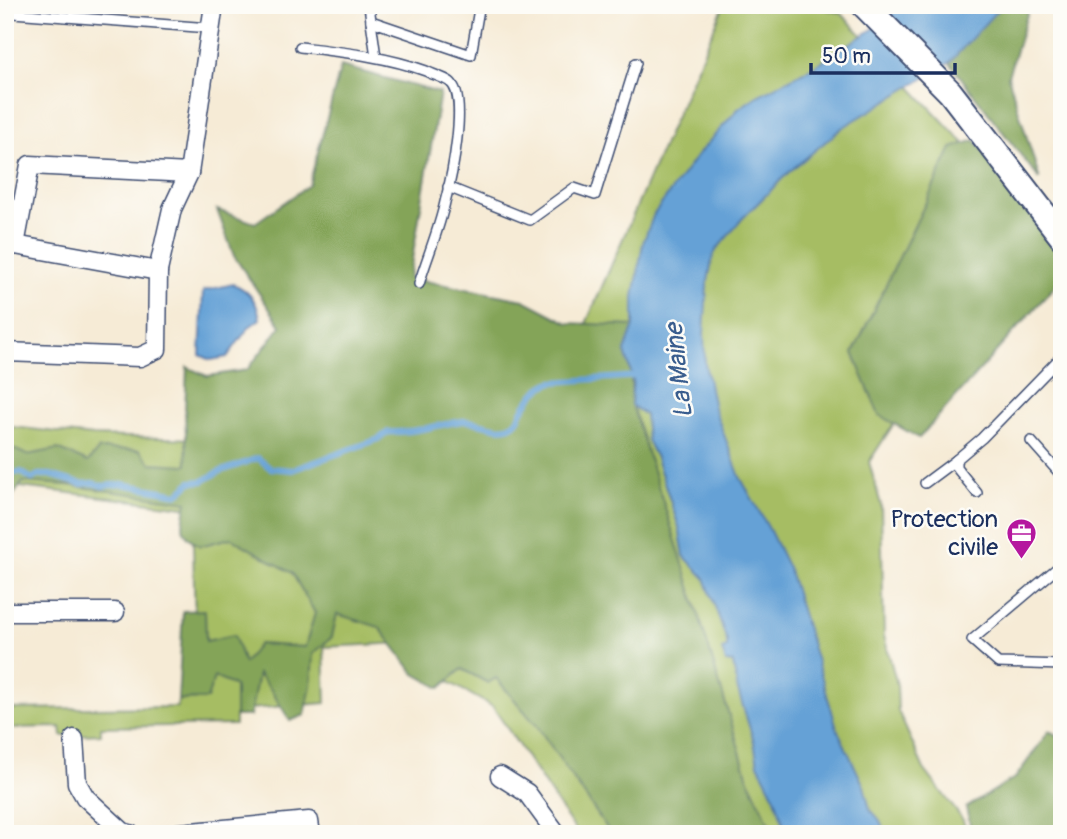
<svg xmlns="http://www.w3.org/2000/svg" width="1067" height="839" font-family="Pangolin,sans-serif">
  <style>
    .green { fill: #a6bd63; stroke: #607660; stroke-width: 2 }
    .forest { fill: #84a459; stroke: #506a5c; stroke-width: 2 }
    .water { fill: #65a1d6; stroke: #40689a; stroke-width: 2 }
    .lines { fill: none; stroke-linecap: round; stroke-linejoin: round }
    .stream { stroke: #65a1d6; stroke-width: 6 }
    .service-casing { stroke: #3c4b70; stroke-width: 12 }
    .minor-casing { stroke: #3c4b70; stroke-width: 21 }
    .secondary-casing { stroke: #3c4b70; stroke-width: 28 }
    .service { stroke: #fff; stroke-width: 9 }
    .minor { stroke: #fff; stroke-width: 18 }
    .secondary { stroke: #fff; stroke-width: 24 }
    .labels { text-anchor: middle; stroke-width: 5; stroke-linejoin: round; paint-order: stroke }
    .poi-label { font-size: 24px; fill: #1b2f5e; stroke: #fdfcf7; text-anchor: end }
    .water-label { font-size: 26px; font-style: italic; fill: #395d8e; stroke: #fdfcf7 }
  </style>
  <rect width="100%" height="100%" fill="#fdfcf7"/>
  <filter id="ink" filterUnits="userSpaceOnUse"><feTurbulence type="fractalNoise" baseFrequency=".0143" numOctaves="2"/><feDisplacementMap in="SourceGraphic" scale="14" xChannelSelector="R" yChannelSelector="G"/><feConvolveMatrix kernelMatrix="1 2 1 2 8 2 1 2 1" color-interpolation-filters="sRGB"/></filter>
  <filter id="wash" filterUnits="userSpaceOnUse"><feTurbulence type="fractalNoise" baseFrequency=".00686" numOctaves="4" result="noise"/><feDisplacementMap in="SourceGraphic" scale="28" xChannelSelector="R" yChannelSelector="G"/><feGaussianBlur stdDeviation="1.57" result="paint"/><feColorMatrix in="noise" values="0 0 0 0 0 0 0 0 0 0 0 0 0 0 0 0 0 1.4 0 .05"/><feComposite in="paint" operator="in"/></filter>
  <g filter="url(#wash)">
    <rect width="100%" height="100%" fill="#f6ebd6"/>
    <!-- green -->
    <path class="green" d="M724,5h86l31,8 165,175 -23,98 -114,176 12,43 3,131 13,49 1,26 26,58 39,51 4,14h-389l-85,-127 -53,-30 -36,-34 -80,4 2,56 -91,7v15l-134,2v7l-39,2 -1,-9 -56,1v-19l172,-2 1,-7 19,-1 -5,-191 -187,-23v-59l88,10 102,3 390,-113z"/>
    <!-- forest -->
    <g class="forest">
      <path d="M905,5h125l-22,71 32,104z"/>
      <path d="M341,66l99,27 -31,185 115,22 44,23 66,3 -9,25 6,21 1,33 54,168 62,205 26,56h-163l-74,-108 -41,-48 -8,5 -26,-14 -22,19 -25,-14 -36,-47 -42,-13 -5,23 -19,17 -2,31 -6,30 -15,6 -19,-31 -13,-16 -8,42h-15v-30l-21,-9 -7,22 -29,1 5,-89 22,-1 1,31 28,-6 10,28 15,-19 46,3 10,-34 -23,-40 -61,-35 -31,8c-24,-15 -17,-21 -13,-44l-120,-17 -44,-3 -18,25v-62l22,10 31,-6 30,13 11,-13 41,1 11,13 36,2 -2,-56 2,-42 20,9 40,-6 34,-44 -47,-70 -17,-46 38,13 54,-38z"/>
      <path d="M975,140l48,59 39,60v19l-143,160 -40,-23 -26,-62 99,-205z"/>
      <path d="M1049,731l13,6v97h-90l-6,-26 50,-31z"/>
    </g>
    <!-- water -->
    <g class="water">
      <path d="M900,5h102l-53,58 -107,65 -53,44 -47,47 -25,30 -4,7 -6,30 -3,48 1,30 9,44 26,69 29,52 20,41 49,161 26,55 6,23 9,10 7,15h-99l-12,-36 -17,-34 -4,-22 -17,-55 -4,-24 -7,-1 -4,-12 5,-2v-7l-22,-63 -21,-22 -5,-29 -23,-69 -9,-18 -2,-25 -14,-10 2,-26 -8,-28 9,-25v-29l9,-54 11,-29 45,-61 39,-44 19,-13 56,-29 69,-44z"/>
      <path d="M233,284c16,6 25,19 27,35l-11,8 -22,30 -16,3 -11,-5 3,-64z"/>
    </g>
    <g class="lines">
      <!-- stream -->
      <path class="stream" d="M5,474l16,-2 11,7 6,-4h12l31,9 12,-1 9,3 20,-2 56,10 13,-12 12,-1 16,-9 39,-14 12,10 22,2 87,-31 9,-7c25,2 51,-8 75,-11 16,-2 40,16 54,0 2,-2 3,-6 5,-10 7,-12 17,-25 31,-29l86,-6"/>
    </g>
  </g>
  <g filter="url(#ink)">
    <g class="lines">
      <defs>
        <g id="service">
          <path d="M369,5l2,16 100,34 8,-46 -10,-4"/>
          <path d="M13,13l197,15"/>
          <path d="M371,21l5,36"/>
          <path d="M300,47c42,5 85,9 126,24 7,4 17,6 24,11 19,14 1,98 -5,120 -6,28 -18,55 -26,82"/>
          <path d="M448,187l82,33 44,-32 21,7 41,-132"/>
          <path d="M1031,441l31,35"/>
          <path d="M925,483l31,-23"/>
          <path d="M977,493l-21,-26v-7l26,-22 80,-82"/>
          <path d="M1062,564l-90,76 26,23 64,2"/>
        </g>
        <g id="minor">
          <path d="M15,245l143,26"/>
          <path d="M5,249l10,-4 15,-80 159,8"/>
          <path d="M5,352l135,5 17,-8 1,-78 14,-62 17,-36 25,-168"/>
          <path d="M5,612h110"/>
          <path d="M74,739l3,44 8,14 38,35 7,2"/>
          <path d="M500,776l27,17 30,41"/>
          <path d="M170,834l139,-13 2,13"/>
        </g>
        <path id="secondary" d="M864,5l86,87 112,145"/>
      </defs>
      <!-- service casing -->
      <use href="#service" class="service-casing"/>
      <!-- minor casing -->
      <use href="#minor" class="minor-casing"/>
      <!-- secondary casing -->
      <use href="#secondary" class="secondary-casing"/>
      <!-- service -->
      <use href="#service" class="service"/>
      <!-- minor -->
      <use href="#minor" class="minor"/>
      <!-- secondary -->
      <use href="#secondary" class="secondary"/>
    </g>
  </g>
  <!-- icons -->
  <defs>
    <symbol id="office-pin" viewBox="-11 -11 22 30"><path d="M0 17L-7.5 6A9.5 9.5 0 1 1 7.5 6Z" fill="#b5179e" stroke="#fdfcf7"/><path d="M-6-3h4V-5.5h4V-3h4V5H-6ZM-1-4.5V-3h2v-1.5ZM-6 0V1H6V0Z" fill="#fff"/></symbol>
  </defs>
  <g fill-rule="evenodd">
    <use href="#office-pin" x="1004" y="516" width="35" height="47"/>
  </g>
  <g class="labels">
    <!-- poi labels -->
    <g class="poi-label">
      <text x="998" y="527">Protection<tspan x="998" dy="28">civile</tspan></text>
    </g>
    <!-- water labels -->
    <g class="water-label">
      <text transform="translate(678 371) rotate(-96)" y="9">La Maine</text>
    </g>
  </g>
  <!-- margin -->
  <rect width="1067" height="839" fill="none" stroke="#fdfcf7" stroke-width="28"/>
  <!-- scale -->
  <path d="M811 63v10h144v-10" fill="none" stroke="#1b2f5e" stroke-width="3.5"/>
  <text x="822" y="63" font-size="21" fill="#1b2f5e" stroke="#fdfcf7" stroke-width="5" paint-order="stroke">50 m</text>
</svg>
